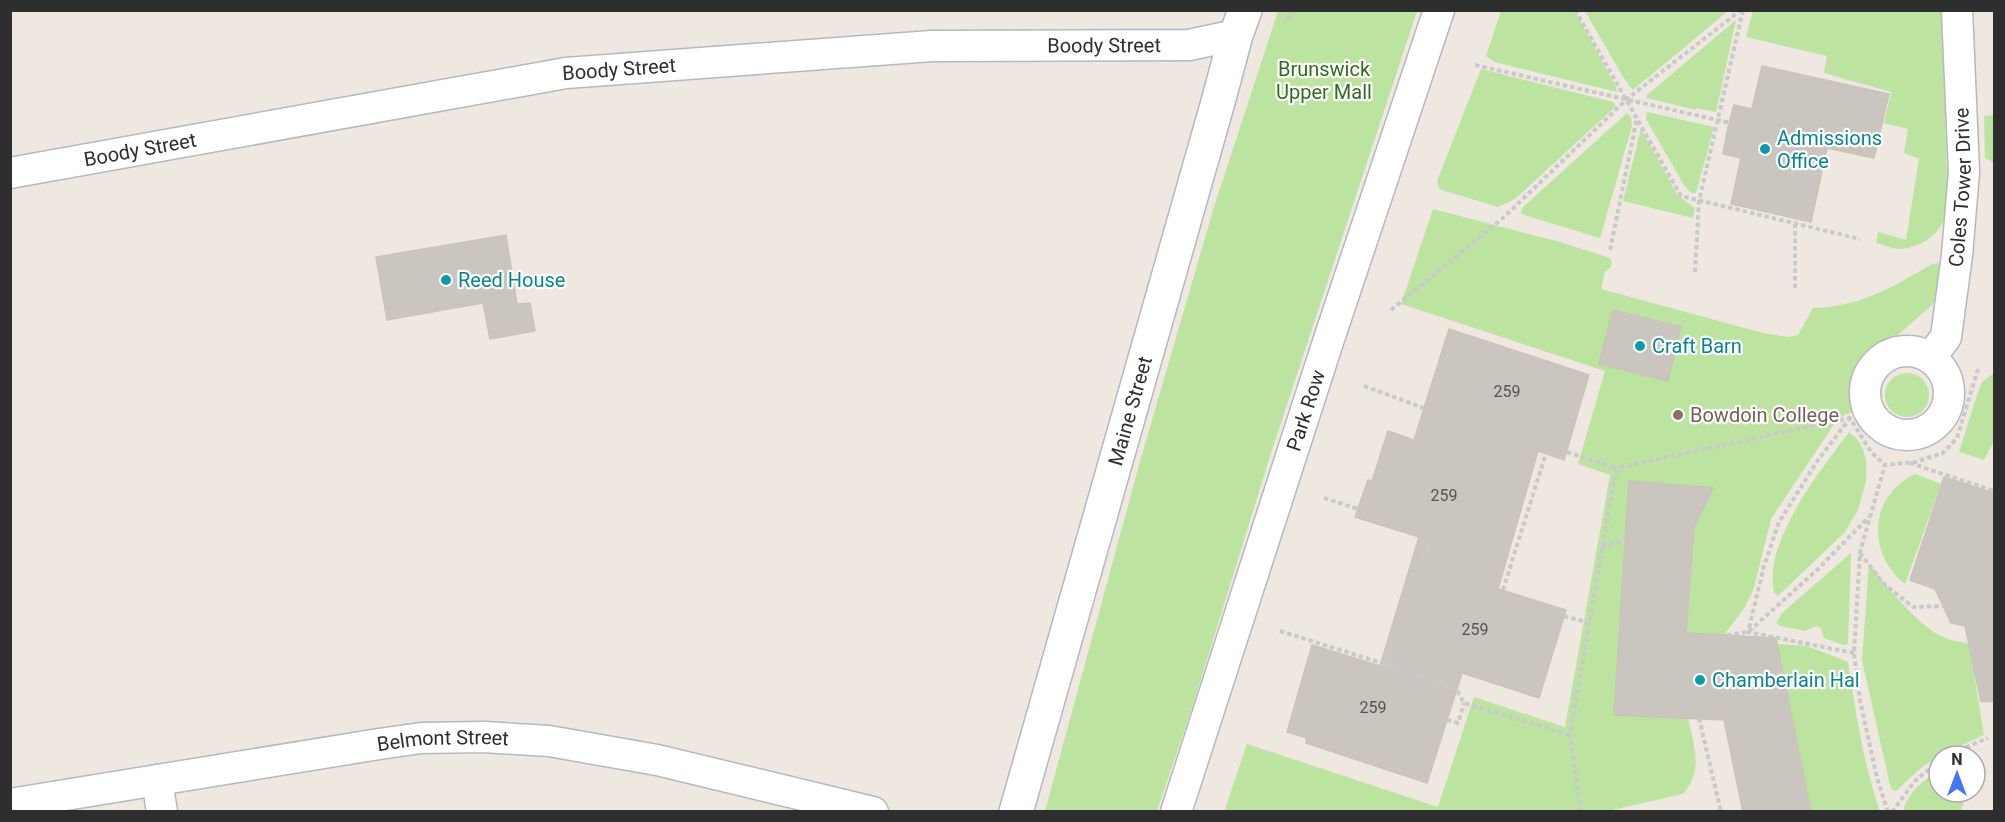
<svg xmlns="http://www.w3.org/2000/svg" width="2005" height="822" font-family="Roboto,sans-serif">
  <style>
    .green { fill: #bce3a0 }
    .building { fill: #cac6bf; stroke: #cac3ba; stroke-width: 1.5 }
    .lines { fill: none; stroke-linecap: round; stroke-linejoin: round }
    .minor-casing { stroke: #b4b8c0; stroke-width: 33 }
    .tertiary-casing { stroke: #b4b8c0; stroke-width: 36 }
    .path { stroke: #c9c9c9; stroke-width: 4; stroke-dasharray: 4.5 3; stroke-linecap: butt }
    .minor { stroke: #fff; stroke-width: 30 }
    .tertiary { stroke: #fff; stroke-width: 33 }
    .culture-dot { fill: #0f9aa8; stroke: #fff; stroke-width: 2 }
    .education-dot { fill: #8d6e63; stroke: #fff; stroke-width: 2 }
    .labels { text-anchor: middle; stroke-width: 4.5; stroke-linejoin: round; paint-order: stroke }
    .number-label { font-size: 16px; fill: #555452 }
    .street-label { font-size: 20px; fill: #2e2e2e; stroke: #fff }
    .park-label { font-size: 20px; fill: #336b1e; stroke: #fff }
    .culture-label { font-size: 20px; fill: #0d838f; stroke: #fff; text-anchor: start }
    .education-label { font-size: 20px; fill: #785e54; stroke: #fff; text-anchor: start }
  </style>
  <rect width="100%" height="100%" fill="#eee8e1"/>
  <!-- green -->
  <g class="green">
    <path d="M1278,11h139l-146,442 -80,258 -34,100h-112l96,-353 73,-251z"/>
    <path d="M1501,11h74l41,76 1,5 -123,-30 -8,-6z"/>
    <path d="M1585,11h143l-95,79 -10,-13z"/>
    <path d="M1753,11h189l6,198c-5,23 -25,39 -49,40 -7,0 -16,-4 -23,-6l2,-11 28,8 13,-81 -15,-6 4,-24 -24,-6 7,-31 -67,-19 3,-17 -81,-19z"/>
    <path d="M1736,20l-20,92 -19,-4 -1,2 -50,-12 1,-3z"/>
    <path d="M1481,69l132,33 3,4 -101,93 -17,8 -56,-17 -3,-2 -2,-7z"/>
    <path d="M1647,112l67,15 -18,66h-5l-7,-8 -38,-66z"/>
    <path d="M1627,113l4,4 1,9 -32,112 -79,-24 1,-6z"/>
    <path d="M1994,115v48l-9,-5 -1,-42z"/>
    <path d="M1641,129l37,67 17,12 -2,10 -70,-17z"/>
    <path d="M1433,209l127,33 50,16 2,4 -2,6 -5,4 -4,17 162,44 24,4 11,-2 15,-27c49,-2 78,-20 119,-44l8,-1 5,1 -3,27 -9,13 -66,58c-14,18 -10,25 -9,47l-15,7 -11,11 -61,92 -17,69 -9,19 -21,28 -38,-2 7,-89h-7l27,-56 -84,-6 -15,233 74,3c6,30 16,51 -5,76l-80,18h-379l23,-68 191,63 36,-110 91,30 45,-252 -32,-11 27,-93 -204,-67z"/>
    <path d="M1994,373v68l-10,19 -25,-8 20,-63 3,-7z"/>
    <circle cx="1907" cy="395" r="22"/>
    <path d="M1849,432l8,7 6,10 3,11v21l-8,29 -13,22 -67,64 -4,-4c-11,-51 47,-122 75,-160z"/>
    <path d="M1915,474l26,10 -36,100c-39,-31 -36,-88 10,-110z"/>
    <path d="M1851,553l-3,91 -5,1 -19,-7 -3,-10 -4,-2 -12,5 -25,-5 -4,-3 6,-10z"/>
    <path d="M1869,563c14,20 47,59 68,71 10,6 21,8 32,9l15,92 -45,21 -17,11 -26,24 -4,-1 -2,-5 -28,-125z"/>
    <path d="M1777,644l30,2 41,16c8,50 15,102 32,149h-69z"/>
    <path d="M1939,770v22h27l-5,19h-58c5,-18 20,-31 36,-41z"/>
  </g>
  <!-- building -->
  <g class="building">
    <path d="M1762,66l127,28 -15,64 -47,-10 -16,74 -80,-18 10,-46 -18,-4 4,-22 7,-27 18,4z"/>
    <path d="M506,235l11,69 13,-1 5,28 -45,8 -7,-36 -96,17 -11,-63z"/>
    <path d="M1613,310l68,17 -13,54 -69,-17z"/>
    <path d="M1449,329l140,46 -25,85 -26,-9 -40,138 68,21 -27,88 -77,-25 -35,110 -121,-40 1,-5 -20,-6 25,-87 68,21 39,-129 -64,-20 13,-37 4,1 16,-50 26,9z"/>
    <path d="M1944,477l51,16v208l-14,1 -16,-76 -14,-3 -16,-34 -25,-9z"/>
    <path d="M1629,481l84,7 -19,39 -8,106 90,5 35,174h-68l-19,-92 -110,-5z"/>
  </g>
  <g class="lines">
    <defs>
      <g id="minor">
        <path id="s1" d="M10,173l556,-100 366,-27 257,-1 47,-10"/>
        <circle cx="1907" cy="393" r="42"/>
        <path id="s2" d="M1930,358l16,-21 11,-82 7,-83 -7,-162"/>
        <path d="M157,780l5,32"/>
        <path id="s3" d="M10,804l369,-60 42,-6 63,-1 65,4 108,19 216,52"/>
        <path id="s4" d="M1176,812l152,-470 111,-332"/>
      </g>
      <g id="tertiary">
        <path id="s5" d="M1016,812l202,-710 18,-67 9,-25"/>
      </g>
    </defs>
    <!-- minor casing -->
    <use href="#minor" class="minor-casing"/>
    <!-- tertiary casing -->
    <use href="#tertiary" class="tertiary-casing"/>
    <!-- path -->
    <g class="path">
      <path d="M1575,10l106,186 179,43"/>
      <path d="M1287,19l10,-9"/>
      <path d="M1475,65l255,58"/>
      <path d="M1610,250l27,-132"/>
      <path d="M1695,272l4,-71 44,-191"/>
      <path d="M1795,288v-64"/>
      <path d="M1391,310l112,-92 124,-119 114,-89"/>
      <path d="M1364,386l60,22"/>
      <path d="M1567,452l49,16"/>
      <path d="M1910,463l84,28"/>
      <path d="M1324,498l34,11"/>
      <path d="M1602,547l23,-7"/>
      <path d="M1860,553l23,30 30,24 30,-1"/>
      <path d="M1422,564l7,-24"/>
      <path d="M1503,590l43,-137"/>
      <path d="M1564,616l25,7"/>
      <path d="M1280,631l105,33 72,26 7,13 106,32"/>
      <path d="M1727,635l21,-3 67,-60 54,-55"/>
      <path d="M1854,653l-106,-21 16,-66 15,-44 39,-62 32,-42 17,-12"/>
      <path d="M1383,667l8,-23"/>
      <path d="M1699,718l22,94"/>
      <path d="M1447,720l11,3 6,-20"/>
      <path d="M1945,756l43,-18"/>
      <path d="M1581,812l-11,-77 46,-267 234,-50 21,34 14,13"/>
      <path d="M1888,812l-11,-34 -17,-78 -6,-47 6,-101 25,-87 30,-3 28,-9 14,-15 22,-72"/>
      <path d="M1892,812l23,-31 24,-20"/>
    </g>
    <!-- minor -->
    <use href="#minor" class="minor"/>
    <!-- tertiary -->
    <use href="#tertiary" class="tertiary"/>
  </g>
  <!-- markers -->
  <g class="culture-dot">
    <circle cx="1765" cy="149" r="6"/>
    <circle cx="446" cy="280" r="6"/>
    <circle cx="1640" cy="346" r="6"/>
    <circle cx="1700" cy="680" r="6"/>
  </g>
  <circle class="education-dot" cx="1678" cy="415" r="6"/>
  <g class="labels">
    <!-- number labels -->
    <g class="number-label">
      <text x="1507" y="397">259</text>
      <text x="1444" y="501">259</text>
      <text x="1475" y="635">259</text>
      <text x="1373" y="713">259</text>
    </g>
    <!-- street labels -->
    <g class="street-label">
      <text dy="7" stroke="none"><textPath href="#s1" startOffset="1104">Boody Street</textPath></text>
      <text dy="7" stroke="none"><textPath href="#s1" startOffset="618">Boody Street</textPath></text>
      <text dy="7" stroke="none"><textPath href="#s1" startOffset="132">Boody Street</textPath></text>
      <text dy="7" stroke="none"><textPath href="#s2" startOffset="177">Coles Tower Drive</textPath></text>
      <text dy="7" stroke="none"><textPath href="#s4" startOffset="422">Park Row</textPath></text>
      <text dy="7" stroke="none"><textPath href="#s5" startOffset="417">Maine Street</textPath></text>
      <text dy="7" stroke="none"><textPath href="#s3" startOffset="438">Belmont Street</textPath></text>
    </g>
    <!-- park labels -->
    <g class="park-label">
      <text x="1324" y="76">Brunswick<tspan x="1324" dy="23">Upper Mall</tspan></text>
    </g>
    <!-- culture labels -->
    <g class="culture-label">
      <text x="1777" y="145">Admissions<tspan x="1777" dy="23">Office</tspan></text>
      <text x="458" y="287">Reed House</text>
      <text x="1652" y="353">Craft Barn</text>
      <text x="1712" y="687">Chamberlain Hal</text>
    </g>
    <!-- education labels -->
    <g class="education-label">
      <text x="1690" y="422">Bowdoin College</text>
    </g>
  </g>
  <!-- border -->
  <rect width="2005" height="822" fill="none" stroke="#2e2e2e" stroke-width="24"/>
  <!-- north arrow -->
  <g transform="translate(1957 774)"><circle r="28" fill="#ffffff" stroke="#ababab" stroke-width="1.5"/>
  <path d="M0-4.5L10 22L0 15L-10 22Z" fill="#4875f5"/>
  <text y="-9" font-size="16" font-weight="bold" text-anchor="middle" fill="#2e2e2e">N</text>
  </g>
</svg>
